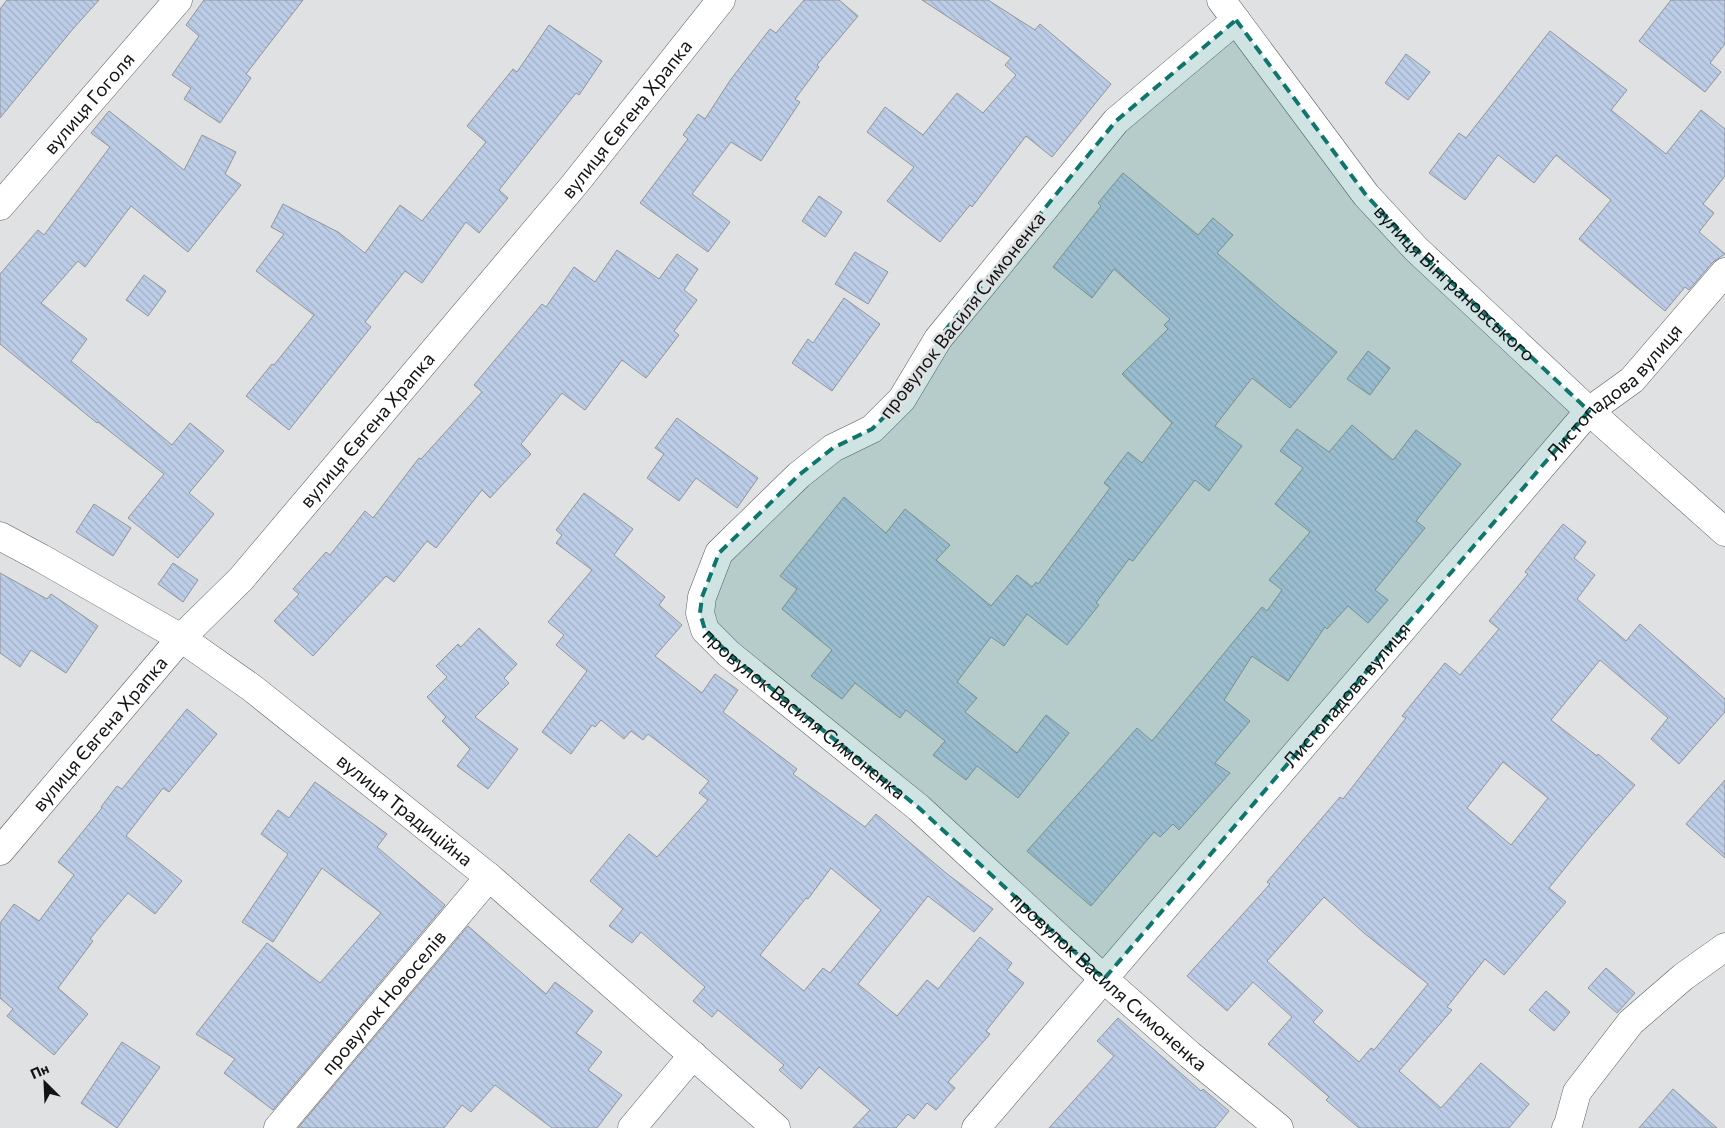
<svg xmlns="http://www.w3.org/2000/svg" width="1725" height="1128" font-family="Commissioner,sans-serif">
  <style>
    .building { fill: url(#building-back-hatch); stroke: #939597; fill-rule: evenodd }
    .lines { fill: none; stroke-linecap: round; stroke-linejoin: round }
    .minor-casing { stroke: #5a5c5e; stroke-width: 29 }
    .minor { stroke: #fff; stroke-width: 28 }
    .marked { fill: #0f766e; fill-opacity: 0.2; stroke: #0f766e; stroke-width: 4; stroke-dasharray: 10 6; stroke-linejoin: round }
    .labels { text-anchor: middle; stroke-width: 5; stroke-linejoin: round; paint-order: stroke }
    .street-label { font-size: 19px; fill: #131314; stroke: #dfe1e3 }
  </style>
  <defs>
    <pattern id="building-back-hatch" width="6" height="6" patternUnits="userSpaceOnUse" patternTransform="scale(1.25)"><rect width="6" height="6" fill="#bccde7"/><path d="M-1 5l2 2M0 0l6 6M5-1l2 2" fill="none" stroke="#a1afc5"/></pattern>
  </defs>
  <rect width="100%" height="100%" fill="#dfe1e3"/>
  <!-- building -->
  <g class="building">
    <path d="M7,0h92l-27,30 -72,88v-109z"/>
    <path d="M204,0h99l-57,74 5,4 -31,45 -36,-24 7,-11 -19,-13 27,-39 -13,-11z"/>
    <path d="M804,0h35l19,16 -41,49 2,2 -24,32 5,3 -39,59 -30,-19 -39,52 38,28 -22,30 -68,-49 48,-64 -5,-4 15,-21 7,5 26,-40 39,-50 6,4z"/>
    <path d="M922,0h66l47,30 5,-6 71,60 -59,73 -26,-21 -54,71 -2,-2 -30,37 -53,-41 27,-34 -47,-35 18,-25 38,28 34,-42 26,20 33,-38 -11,-10 6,-7z"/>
    <path d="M1671,0h54v44l-15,19 11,9 -16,20 -66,-51z"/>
    <path d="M549,25l53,36 -23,34 -3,-2 -77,97 9,8 -29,35 -13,-11 -44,61 -17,-12 -40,51 6,5 -82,103 -43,-34 26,-32 2,1 40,-50 -58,-44 28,-37 -13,-7 12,-23 55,28 27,21 35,-48 22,16 64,-79 -19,-16 46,-57 4,3z"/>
    <path d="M1550,31l77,59 -16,20 55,44 35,-44 24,19v47l-22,28 11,9 -15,19 26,22 -12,8 -24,28 -4,-3 -20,24 -86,-72 32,-39 -55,-45 -22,28 -36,-28 -33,45 -36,-27 30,-40 7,5z"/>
    <path d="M1406,54l24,18 -22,28 -23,-17z"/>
    <path d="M109,111l75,59 18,-35 34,17 -11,22 16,11 -53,67 -57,-46 -46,61 -7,-6 -37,42 46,36 -16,22 101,84 18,-22 34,28 -35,42 25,21 -36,44 -50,-40 36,-44 -66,-52 -1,1 -97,-79v-70l38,-44 6,5 66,-88 -19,-14z"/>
    <path d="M1123,173l75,62 15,-17 20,17 -16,18 68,58 52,41 -47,56 -38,-30 -37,48 27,20 -33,45 -14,-11 -62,81 -4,-2 -33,44 3,2 -32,40 -40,-31 -23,32 -13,-9 -34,45 20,16 -12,14 52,41 29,-38 23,18 -51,65 -41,-32 -11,14 -33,-25 12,-14 -39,-31 -6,8 -45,-35 -13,16 -31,-23 21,-26 -50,-41 15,-20 -17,-13 64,-79 42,36 19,-24 45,36 -14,15 55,46 26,-31 15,12 4,-5 2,2 72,-96 -6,-5 24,-31 14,11 30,-40 -50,-49 46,-45 -4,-4 6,-6 -56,-50 -22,29 -39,-31 48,-61 -3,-3z"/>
    <path d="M819,196l23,16 -17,25 -23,-16z"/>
    <path d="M617,250l42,29 18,-25 21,15 -14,21 13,10 -23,31 5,4 -33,43 -24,-18 -37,50 -23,-17 -41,51 10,10 -41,44 -8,-8 -46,58 -9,-7 -33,41 -8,-6 -73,80 -39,-35 25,-27 -6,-5 33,-37 4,3 35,-44 8,7 46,-60 2,1 61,-67 -8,-7 68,-81 4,3 28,-40 21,15z"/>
    <path d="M855,252l33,20 -20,32 -33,-20z"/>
    <path d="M144,275l22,16 -18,25 -22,-16z"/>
    <path d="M844,298l36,26 -48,67 -40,-28 16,-24 5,4z"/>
    <path d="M1368,351l22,17 -20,27 -23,-16z"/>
    <path d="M677,418l81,60 -21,30 -41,-30 -17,23 -32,-23 17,-24 -9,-6z"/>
    <path d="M1352,425l41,35 23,-30 45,34 -45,57 9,7 -50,62 13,10 -20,23 -20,-17 -21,23 -2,-2 -37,54 -36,-25 -28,44 26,21 -35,42 15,10 -51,57 -6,-6 -13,13 -6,-5 -63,74 -64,-55 110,-123 15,13 110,-134 5,4 15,-21 -13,-10 41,-48 -35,-28 28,-36 -23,-17 17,-22 32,23z"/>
    <path d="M584,493l49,36 -19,26 51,42 -6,8 23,20 -27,31 47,37 13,-19 23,16 -15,22 74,57 -4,5 72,53 11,-13 70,59 47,36 -19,23 -46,-36 -70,88 39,32 30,-36 11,9 42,-52 32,26 -5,7 17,13 -38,48 4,3 -42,48 7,6 -19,22 -9,-7 -13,16 -6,-5 -12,14h-43l17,-18 -51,-43 -18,22 -22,-19 5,-5 -66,-55 -6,7 -19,-16 12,-14 -64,-55 -9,11 -23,-17 14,-17 -33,-28 39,-47 28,23 51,-57 -9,-7 10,-12 -61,-47 -5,6 -12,-9 -7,8 -23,-19 -6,7 -3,-2 -21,29 -29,-22 45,-61 -31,-26 8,-10 -16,-13 44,-52 -36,-27 6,-8 -6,-5zM831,868l50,42 -51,63 -7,-5 -19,23 -44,-36 46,-57 2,1z"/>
    <path d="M94,504l37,24 -18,28 -37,-24z"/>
    <path d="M1563,524l23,18 -12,16 21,17 -18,24 49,42 14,-17 85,75v13l-46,52 -28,-25 17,-21 -68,-58 -49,60 46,36 1,-2 37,31 -44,51 -42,52 17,14 -62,73 -19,-16 -38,48 5,3 -53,61 42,37 40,-45 48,41 -20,24h-150l-33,-28 3,-3 -61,-53 24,-27 -39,-35 -26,29 -40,-35 83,-92 -3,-2 73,-85 3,2 63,-81 -4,-2 43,-53 15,12 39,-46 -10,-8 39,-47 -3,-2zM1503,762l45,36 -37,47 -44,-37zM1324,897l40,36 64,51 -54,66 -3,-2 -12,14 -46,-40 10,-11 -56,-50z"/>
    <path d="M173,563l25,17 -15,22 -25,-18z"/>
    <path d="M0,573l47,26 4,-5 47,32 -32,47 -35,-23 -11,17 -20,-14z"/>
    <path d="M479,628l38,36 -13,14 5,5 -34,34 43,32 -30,40 -31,-23 13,-17 -28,-28 4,-4 -19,-20 20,-20 -11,-11 22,-22 3,3z"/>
    <path d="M187,709l30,25 -48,58 -6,-4 -37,48 56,45 -27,33 -27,-21 -38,46 3,2 -35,47 30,26 -34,41 -47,-39 6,-7 -13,-11v-75l14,-19 25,17 35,-46 -16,-13 44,-54 -1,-1 16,-21 5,3z"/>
    <path d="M1725,780v78l-39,-34z"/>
    <path d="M315,782l72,52 -10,13 68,58 -172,205 -49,-37 11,-14 -39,-25 71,-91 53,40 61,-70 -59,-45 -49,74 -31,-20 46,-68 -27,-20 17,-24 11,8z"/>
    <path d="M468,926l78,68 9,-12 38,29 -17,22 26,19 -14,18 34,25 -25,33h-45l-57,-43 -24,27 -9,-7 -18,23h-146z"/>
    <path d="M1606,968l29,25 -18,20 -29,-25z"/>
    <path d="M1546,991l24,21 -16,19 -25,-21z"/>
    <path d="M1118,1018l83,73 2,-2 26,22 -14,17h-166l65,-72 -17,-15z"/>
    <path d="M122,1042l38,25 -43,61 -36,-25z"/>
    <path d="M1673,1089l44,39h-78z"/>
  </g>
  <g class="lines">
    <defs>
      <g id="minor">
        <path id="s1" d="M1221,0l145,195 50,54 173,162 136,121"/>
        <path id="s2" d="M1236,20l-120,101 -178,218 -36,60 -30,30 -39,19 -34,27 -80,78 -17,44 -2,16 5,17 24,24 190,154 185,171 86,76 89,73"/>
        <path id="s3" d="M0,206l178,-206"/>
        <path id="s4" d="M0,536l41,22 140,80 71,50 237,189 287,251"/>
        <path id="s5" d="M0,851l181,-213 60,-59 333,-394 147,-185"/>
        <path id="s6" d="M278,1128l211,-251"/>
        <path d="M632,1128l61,-73"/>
        <path id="s7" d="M976,1128l613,-717 43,-31 93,-108"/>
        <path d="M1566,1128l2,-3 9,-33 54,-70 52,-45 42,-30"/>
      </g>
    </defs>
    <!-- minor casing -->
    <use href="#minor" class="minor-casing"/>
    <!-- minor -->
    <use href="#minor" class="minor"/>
  </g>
  <!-- marked area -->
  <path class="marked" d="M1236,20l130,175 50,54 173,162 -485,568 -185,-171 -190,-154 -24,-24 -5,-17 2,-16 17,-44 80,-78 34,-27 39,-19 30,-30 36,-60 178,-218z"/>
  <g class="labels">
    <!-- street labels -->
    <g class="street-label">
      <text dy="7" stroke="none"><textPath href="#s3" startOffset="136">вулиця Гоголя</textPath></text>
      <text dy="7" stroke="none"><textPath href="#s5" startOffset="964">вулиця Євгена Храпка</textPath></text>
      <text dy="7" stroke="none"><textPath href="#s1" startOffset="368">вулиця Вінграновського</textPath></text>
      <text transform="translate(962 315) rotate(-52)" y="7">провулок Василя Симоненка</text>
      <text dy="7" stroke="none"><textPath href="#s7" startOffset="975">Листопадова вулиця</textPath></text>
      <text dy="7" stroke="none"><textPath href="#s5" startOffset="559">вулиця Євгена Храпка</textPath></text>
      <text dy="7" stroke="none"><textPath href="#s7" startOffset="570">Листопадова вулиця</textPath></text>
      <text dy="7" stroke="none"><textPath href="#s2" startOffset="960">провулок Василя Симоненка</textPath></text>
      <text dy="7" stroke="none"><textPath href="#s5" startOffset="154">вулиця Євгена Храпка</textPath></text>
      <text dy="7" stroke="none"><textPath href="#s4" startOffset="490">вулиця Традиційна</textPath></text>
      <text dy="7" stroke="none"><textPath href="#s2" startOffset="1366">провулок Василя Симоненка</textPath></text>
      <text dy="7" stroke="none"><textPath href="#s6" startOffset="164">провулок Новоселів</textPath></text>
    </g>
  </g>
  <!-- north arrow -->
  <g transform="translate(45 1083) rotate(336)" stroke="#dfe1e3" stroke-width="4" paint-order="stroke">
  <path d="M0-4L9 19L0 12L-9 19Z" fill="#131314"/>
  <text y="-8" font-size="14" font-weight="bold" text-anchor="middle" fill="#131314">Пн</text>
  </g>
</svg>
